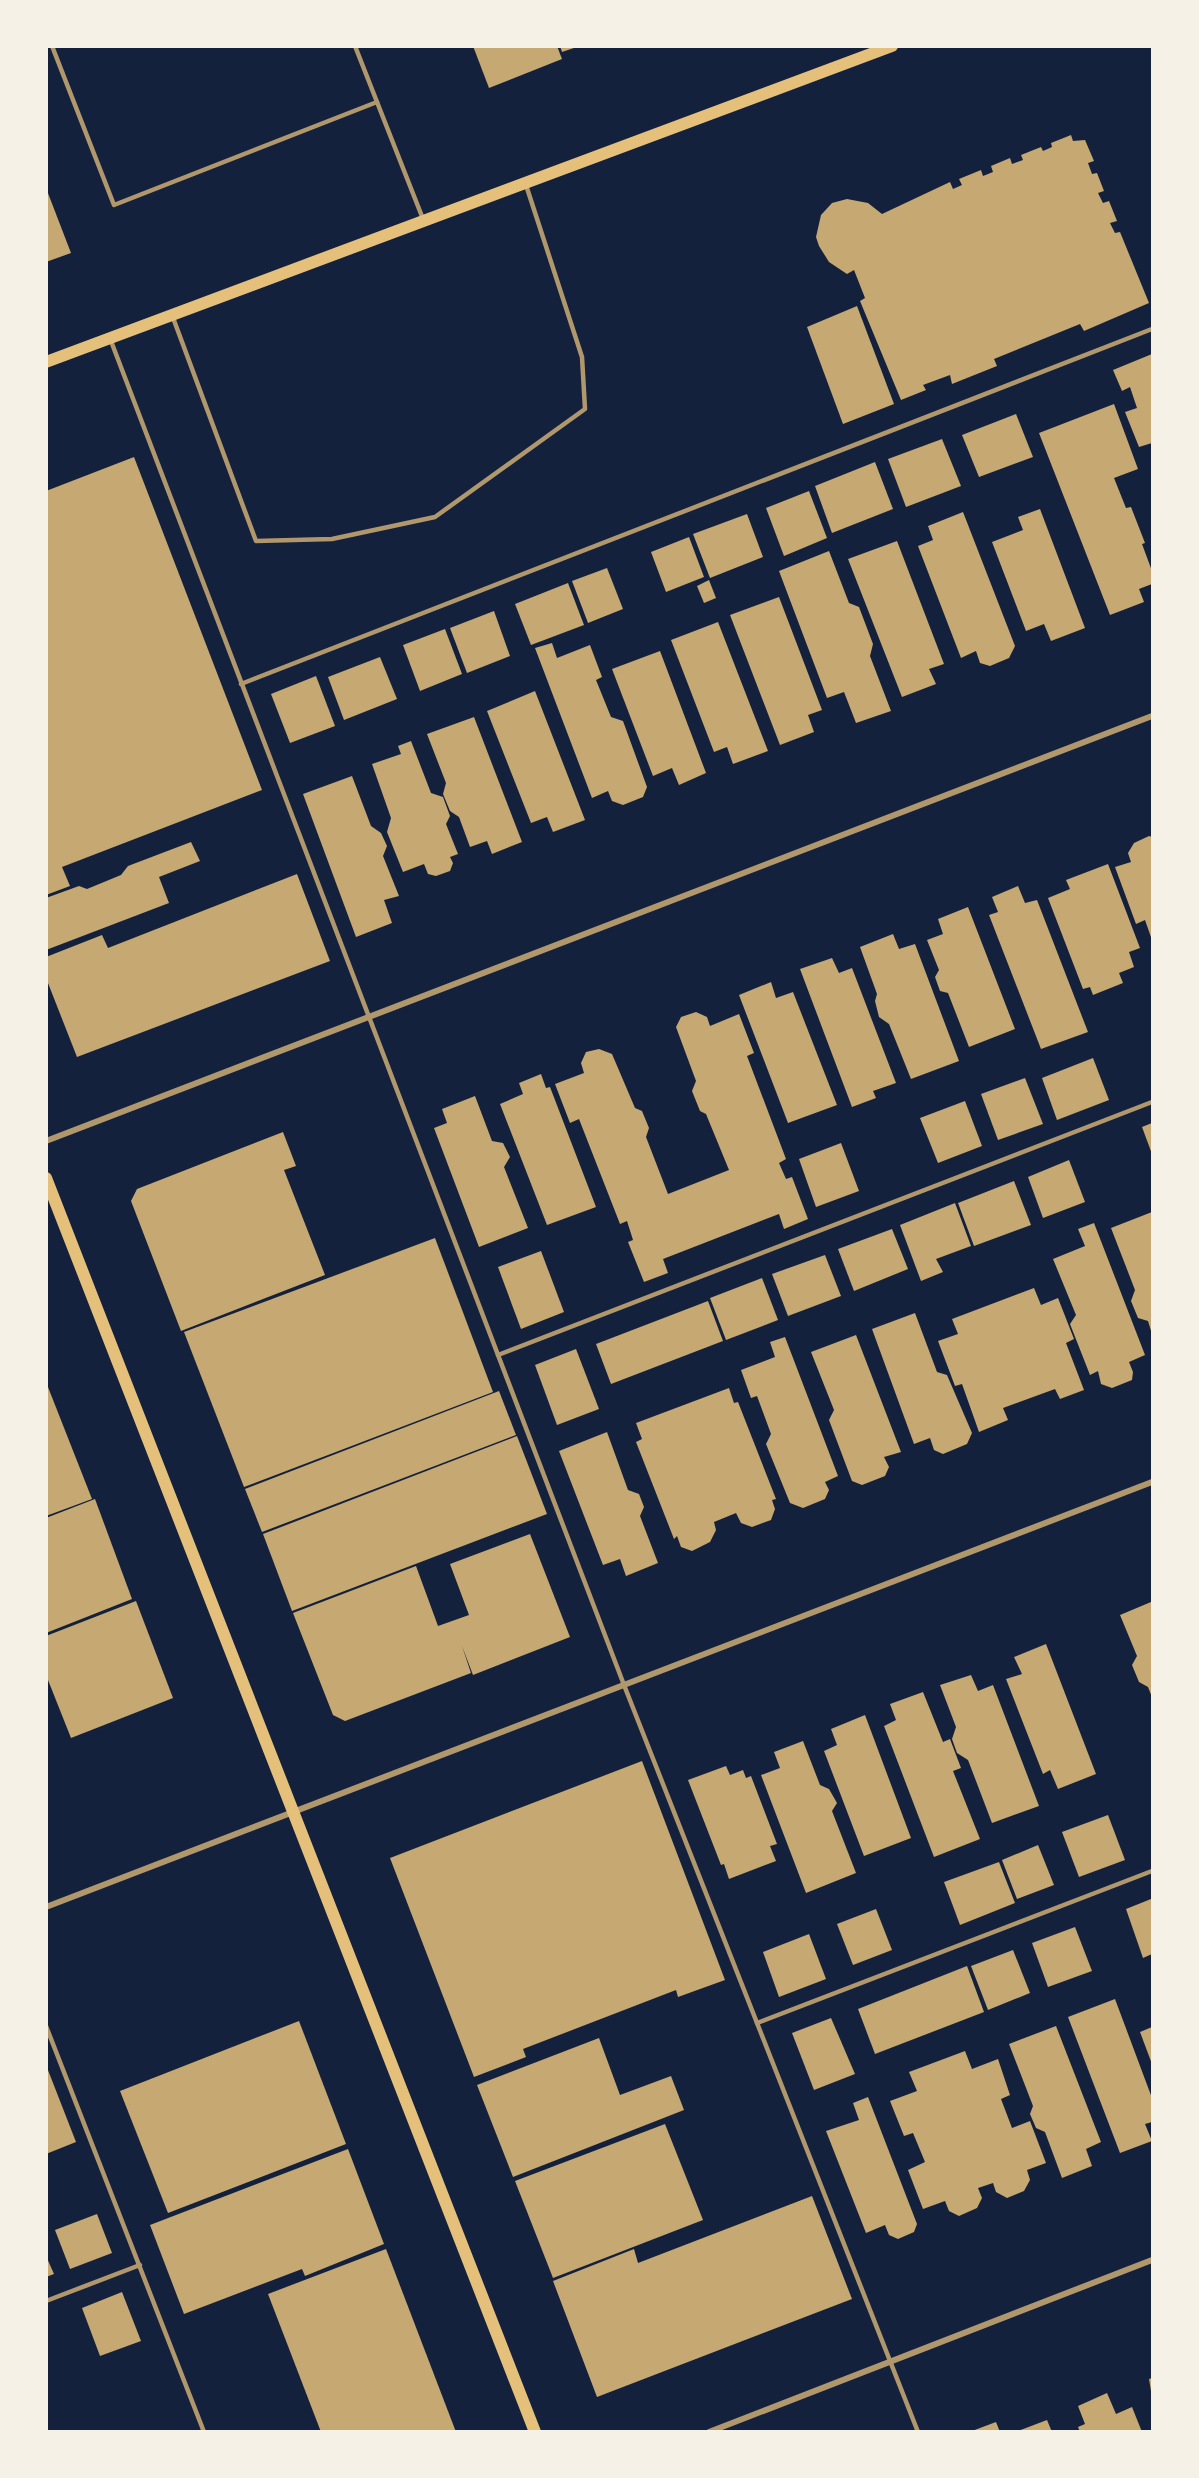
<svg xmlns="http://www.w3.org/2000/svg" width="1199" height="2478" font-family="'Work Sans',sans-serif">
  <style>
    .building { fill: #c6a872 }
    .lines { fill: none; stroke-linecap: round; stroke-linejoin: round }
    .service { stroke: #b1986c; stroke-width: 4.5 }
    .minor { stroke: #b1986c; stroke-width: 6 }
    .secondary { stroke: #e5c07b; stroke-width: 12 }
  </style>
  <rect width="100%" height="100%" fill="#14213d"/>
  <!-- building -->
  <g class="building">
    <path d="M473,46h84l5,13 -73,29z"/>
    <path d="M560,46h17v1l-15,5z"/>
    <path d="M1071,135l2,6 12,-1 9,21 -6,2 4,11 5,-1 7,18 -6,2 5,10 6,-2 8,20 -7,2 5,10 5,-1 29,71 -65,28 -4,-7 -86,35 3,7 -45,18 -2,-9 -27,10 3,5 -25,10 -41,-99 5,-3 -11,-28 -7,4 -18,-12 -10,-16 -3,-9 5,-22 11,-12 15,-4 21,4 14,11 68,-32 3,7 9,-4 -3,-6 22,-9 2,6 10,-4 -2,-6 19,-8 2,6 11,-4 -2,-5 20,-8 2,4 9,-4 -1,-4z"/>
    <path d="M46,188l25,65 -25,9z"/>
    <path d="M857,306l37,98 -51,20 -36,-97z"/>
    <path d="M1152,354v89l-13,4 -14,-35 12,-4 -7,-21 -8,4 -9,-21z"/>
    <path d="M1114,404l24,65 -24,9 12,30 5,-1 14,36 -3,1 10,27v13l-13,5 5,13 -34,13 -71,-182z"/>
    <path d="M1016,414l17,43 -54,20 -17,-42z"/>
    <path d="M942,439l19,47 -55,21 -18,-48z"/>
    <path d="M134,457l128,333 -200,77 8,19 -24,9v-404z"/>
    <path d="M875,462l18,47 -61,24 -17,-47z"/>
    <path d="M809,491l18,47 -43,18 -18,-48z"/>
    <path d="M1040,509l45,119 -34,13 -7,-17 -18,7 -34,-89 31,-12 -5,-13z"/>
    <path d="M963,512l52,134 -6,12 -19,8 -10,-3 -4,-12 -15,7 -43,-112 15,-6 -5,-14z"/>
    <path d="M747,514l16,43 -53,21 -17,-44z"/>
    <path d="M689,537l15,40 -38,15 -15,-40z"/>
    <path d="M897,541l47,123 -15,5 7,15 -34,13 -54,-138z"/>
    <path d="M829,551l20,52 10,4 14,37 -3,12 21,55 -35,12 -12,-31 -17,6 -48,-127z"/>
    <path d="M607,568l16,41 -35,14 -16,-42z"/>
    <path d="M709,580l7,18 -12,5 -7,-17z"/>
    <path d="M568,583l16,42 -53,20 -16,-41z"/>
    <path d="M779,597l43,113 -14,5 6,17 -34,13 -50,-130z"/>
    <path d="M494,611l16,45 -43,17 -17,-45z"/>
    <path d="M718,622l50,129 -35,13 -6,-17 -13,5 -43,-112z"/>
    <path d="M445,629l17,45 -42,17 -17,-46z"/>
    <path d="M552,643l5,15 33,-13 12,32 -6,3 15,37 12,4 24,66 -4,10 -20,8 -11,-4 -4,-10 -16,7 -57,-150z"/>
    <path d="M660,651l46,122 -27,12 -7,-17 -19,8 -41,-107z"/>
    <path d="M380,657l17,42 -53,21 -16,-43z"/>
    <path d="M316,676l19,50 -45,17 -19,-49z"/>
    <path d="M535,691l50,129 -32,12 -6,-15 -16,6 -44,-112z"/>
    <path d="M474,717l48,125 -30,12 -5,-13 -17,6 -11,-30 -9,-6 -7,-17 3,-11 -19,-49z"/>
    <path d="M411,741l20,52 12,4 7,19 -4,8 12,30 -8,3 3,6 -3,8 -14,5 -8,-2 -4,-10 -21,8 -16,-40 4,-14 -19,-54 29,-10 -3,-8z"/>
    <path d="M352,776l19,50 10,7 6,13 -4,10 16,40 -15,4 8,23 -36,14 -53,-143z"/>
    <path d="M1149,836l3,1v103l-7,-20 -9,4 -21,-57 16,-5 -3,-9 6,-10z"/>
    <path d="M191,842l9,19 -41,16 10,26 -123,47v-52l33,-12 8,3 34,-14 7,-9z"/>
    <path d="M1108,864l32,84 -11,4 5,15 -15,6 4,10 -30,12 -3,-8 -7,2 -35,-91 22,-9 -4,-9z"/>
    <path d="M297,874l33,87 -253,96 -31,-79v-21l56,-22 6,13z"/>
    <path d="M1018,886l7,17 12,-3 51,132 -47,17 -52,-134 9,-3 -6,-15z"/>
    <path d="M968,907l47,122 -46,18 -21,-54 -8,-2 -5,-14 4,-7 -12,-30 16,-6 -5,-15z"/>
    <path d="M893,934l6,15 16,-5 44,117 -48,18 -22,-55 -10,-7 -4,-16 2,-7 -17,-47z"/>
    <path d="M832,958l7,15 13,-5 44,115 -23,8 3,7 -24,9 -52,-138z"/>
    <path d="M771,982l5,16 17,-6 44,113 -49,18 -49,-128z"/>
    <path d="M696,1012l11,5 3,9 29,-12 15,39 -7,3 39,103 -7,4 7,16 6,-2 16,42 -24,10 -5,-15 -116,45 5,14 -24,9 -16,-40 5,-2 -6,-19 -7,3 -41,-105 -9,4 -15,-39 29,-11 -3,-10 5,-11 13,-3 13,5 23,54 7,3 7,17 -3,9 22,57 61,-24 -23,-56 -6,-3 -8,-20 4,-10 -20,-54 5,-10z"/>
    <path d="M1093,1058l16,42 -52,20 -15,-42z"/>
    <path d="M541,1074l5,14 4,-1 46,120 -49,18 -47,-121 23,-10 -4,-11z"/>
    <path d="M1025,1078l18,46 -45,16 -17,-46z"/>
    <path d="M475,1096l17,45 11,2 7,14 -6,10 24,61 -49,19 -45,-119 13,-5 -5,-14z"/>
    <path d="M965,1101l17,45 -44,17 -18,-45z"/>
    <path d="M1152,1123v31l-10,-27z"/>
    <path d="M283,1132l13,34 -12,4 41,105 -144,56 -50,-130 6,-12z"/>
    <path d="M841,1143l18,48 -43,16 -17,-48z"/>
    <path d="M1069,1160l16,42 -42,16 -15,-41z"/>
    <path d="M1014,1181l17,44 -57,21 -16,-43z"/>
    <path d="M955,1203l16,43 -35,13 7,13 -22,9 -21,-56z"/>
    <path d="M1152,1212v122l-4,-13 -10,-3 -7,-17 4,-11 -24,-62z"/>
    <path d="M1094,1223l51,132 -16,7 4,10 -1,8 -20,8 -11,-4 -3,-13 -8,4 -20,-51 6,-9 -23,-56 32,-13 -7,-17z"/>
    <path d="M892,1229l16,40 -54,22 -16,-42z"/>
    <path d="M435,1238l58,154 -249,95 -60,-155z"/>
    <path d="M541,1251l23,61 -43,17 -23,-62z"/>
    <path d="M825,1255l16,41 -53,20 -16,-42z"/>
    <path d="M762,1278l16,42 -52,20 -16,-42z"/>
    <path d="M1034,1288l7,17 17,-7 16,41 -8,4 18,47 -24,9 -5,-10 -52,19 5,12 -29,12 -17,-48 -7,2 -17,-45 20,-7 -6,-15z"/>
    <path d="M708,1301l15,40 -112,43 -15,-40z"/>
    <path d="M915,1313l22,59 10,3 25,58 -5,11 -24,10 -9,-4 -4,-12 -16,6 -42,-115z"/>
    <path d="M856,1335l45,117 -17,5 5,10 -4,9 -23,9 -10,-4 -23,-61 5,-10 -23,-58z"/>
    <path d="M785,1337l53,139 -13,6 4,8 -4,9 -22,9 -13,-5 -24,-59 5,-10 -14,-38 -6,2 -10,-28 34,-13 -5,-15z"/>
    <path d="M576,1349l23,60 -42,16 -22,-60z"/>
    <path d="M46,1382l46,117 -46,17z"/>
    <path d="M729,1388l5,15 4,-1 38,97 -4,1 3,9 -4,11 -19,7 -11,-4 -5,-10 -22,9 2,8 -6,12 -18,9 -11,-4 -4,-11 -3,3 -38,-97 6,-3 -6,-16z"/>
    <path d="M499,1391l17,44 -254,97 -17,-43z"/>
    <path d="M607,1432l21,58 11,4 5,13 -4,9 18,47 -32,13 -6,-17 -17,6 -44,-114z"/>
    <path d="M517,1436l30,78 -255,97 -29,-77z"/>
    <path d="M95,1499l37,100 -86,34v-115z"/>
    <path d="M530,1534l40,103 -97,38 -11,-29 9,27 -126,48 -12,-6 -40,-102 123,-47 22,60 31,-11 -19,-51z"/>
    <path d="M136,1601l37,97 -102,40 -25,-63v-39z"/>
    <path d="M1151,1602l1,3v92l-4,-10 -9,-5 -7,-17 5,-9 -17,-41z"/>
    <path d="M1046,1644l50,130 -38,15 -8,-19 -7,4 -37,-95 16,-5 -8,-17z"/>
    <path d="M971,1675l7,16 15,-6 46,121 -47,17 -24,-63 -11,-7 -5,-14 4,-12 -16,-42z"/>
    <path d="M923,1692l20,50 7,-3 11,29 -8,3 27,68 -46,18 -50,-131 12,-6 -6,-16z"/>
    <path d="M865,1715l46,123 -47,18 -40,-105 13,-6 -6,-16z"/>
    <path d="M803,1741l17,44 9,4 8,14 -5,8 24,62 -50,20 -45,-118 19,-7 -6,-16z"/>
    <path d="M642,1761l83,219 -47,17 -2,-7 -153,59 3,8 -52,20 -84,-219z"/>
    <path d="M726,1766l4,9 13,-5 3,8 5,-2 26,68 -7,2 6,15 -47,18 -5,-15 -3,1 -33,-85z"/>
    <path d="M1108,1815l17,45 -46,17 -17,-45z"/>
    <path d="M1038,1845l16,40 -37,14 -15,-39z"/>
    <path d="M999,1862l16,41 -55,22 -16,-43z"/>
    <path d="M1151,1899l1,55 -9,4 -17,-49z"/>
    <path d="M876,1909l16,41 -39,15 -16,-41z"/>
    <path d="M1075,1927l17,44 -44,16 -16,-44z"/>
    <path d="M809,1934l17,45 -47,18 -16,-45z"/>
    <path d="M1013,1950l17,43 -42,17 -17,-44z"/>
    <path d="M967,1966l17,46 -109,42 -17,-45z"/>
    <path d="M1115,1999l37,99v24l-7,2 7,17 -32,12 -52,-136z"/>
    <path d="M831,2018l24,56 -41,16 -22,-57z"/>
    <path d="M299,2021l47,123 -178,69 -48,-122z"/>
    <path d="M1056,2026l45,116 -15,7 6,17 -30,12 -17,-46 -9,-4 -6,-14 3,-8 -24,-62z"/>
    <path d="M1152,2027v37l-12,-32z"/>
    <path d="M599,2038l21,57 51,-19 13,34 -171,67 -36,-92z"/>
    <path d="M965,2051l7,18 26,-10 12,36 -9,4 11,29 18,-7 16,42 -19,7 3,10 -6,11 -17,7 -11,-6 -3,-9 -15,5 4,10 -5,10 -18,8 -10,-5 -4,-10 -22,8 -15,-39 17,-8 -12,-29 -9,3 -14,-35 27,-10 -8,-19z"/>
    <path d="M46,2065l30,77 -30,12z"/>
    <path d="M868,2097l49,127 -3,8 -16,7 -9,-4 -4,-10 -19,8 -40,-102 33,-11 -6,-17z"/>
    <path d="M665,2124l38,96 -150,58 -38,-97z"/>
    <path d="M348,2149l36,95 -79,32 -3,-7 -118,45 -34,-89z"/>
    <path d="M812,2196l40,103 -255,98 -44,-116 81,-32 4,14z"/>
    <path d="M97,2214l15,39 -42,16 -15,-39z"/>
    <path d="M386,2249l70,183h-135l-53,-138z"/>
    <path d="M46,2256l8,18 -8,3z"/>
    <path d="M122,2292l19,49 -41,15 -18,-48z"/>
    <path d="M1152,2378v19l-3,-18z"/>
    <path d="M1107,2393l9,21 16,-7 10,25h-62l-2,-5 7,-3 -7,-18z"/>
    <path d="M1047,2420l5,12h-34v-1z"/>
    <path d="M996,2422l4,10h-28v-1z"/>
  </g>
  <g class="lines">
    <!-- service -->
    <g class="service">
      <path d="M52,46l62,159 263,-103"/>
      <path d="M355,46l68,173"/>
      <path d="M172,315l84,226 76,-2 103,-22 150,-108 -3,-52 -56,-172"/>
      <path d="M111,341l513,1344 294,747"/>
      <path d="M241,684l911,-355"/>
      <path d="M498,1355l654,-253"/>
      <path d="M757,2023l395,-152"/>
      <path d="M46,2026l158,406"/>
      <path d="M46,2301l94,-36"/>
    </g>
    <!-- minor -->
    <g class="minor">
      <path d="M46,1141l1106,-425"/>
      <path d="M46,1907l1106,-425"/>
      <path d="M709,2432l443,-172"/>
    </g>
    <!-- secondary -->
    <g class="secondary">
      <path d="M46,362l846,-316"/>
      <path d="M46,1178l489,1254"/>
    </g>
  </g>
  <!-- border -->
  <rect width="1199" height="2478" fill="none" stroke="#f6f1e7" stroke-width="96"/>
</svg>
